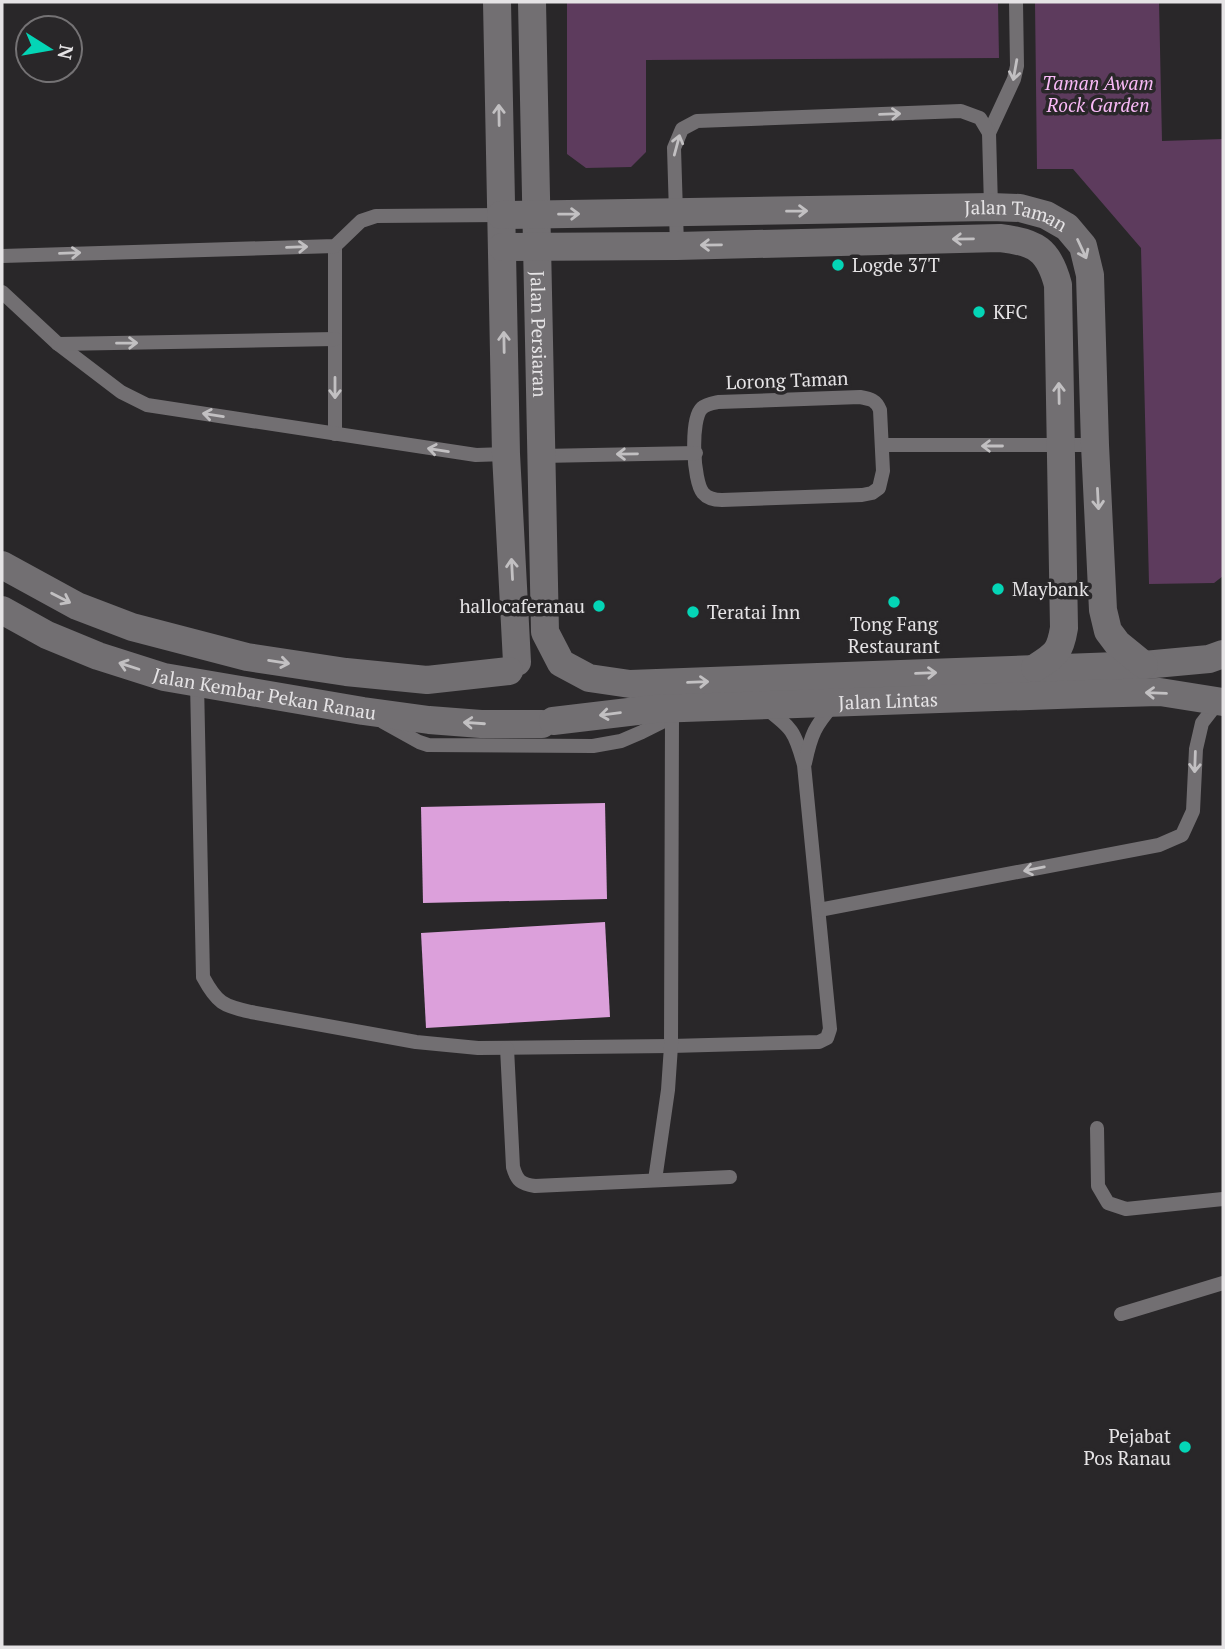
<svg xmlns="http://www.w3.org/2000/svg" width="1225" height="1649" font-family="'PT Serif',serif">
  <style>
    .green { fill: #5d3b5d }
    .building { fill: #dca0db }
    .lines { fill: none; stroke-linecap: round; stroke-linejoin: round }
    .lane { stroke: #726f72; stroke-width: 14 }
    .street { stroke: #726f72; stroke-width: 28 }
    .oneway { stroke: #c2c0c2 }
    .poi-dot { fill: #04d5b6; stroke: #292729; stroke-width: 2.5 }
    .labels { text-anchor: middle; stroke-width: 7; stroke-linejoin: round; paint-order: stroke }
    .park-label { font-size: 19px; font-style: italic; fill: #f9baf7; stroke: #292729 }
    .street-label { font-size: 19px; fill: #e5e3e5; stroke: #292729 }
    .poi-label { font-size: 19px; fill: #e5e3e5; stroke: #292729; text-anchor: start }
  </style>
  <rect width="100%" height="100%" fill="#292729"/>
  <!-- green -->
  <g class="green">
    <path d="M567,2h431l1,56 -353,2v92l-15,15 -45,1 -19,-14z"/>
    <path d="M1035,2h124l3,139 61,-2v437l-9,7 -65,1 -8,-336 -68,-79h-36z"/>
  </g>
  <!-- building -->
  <g class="building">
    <path d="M605,803l2,96 -184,4 -2,-96z"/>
    <path d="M605,922l5,95 -184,11 -5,-95z"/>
  </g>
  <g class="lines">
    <!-- lane -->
    <g class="lane">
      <path d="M989,133l25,-54 3,-13 -1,-64"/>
      <path d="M335,246v188"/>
      <path d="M677,246l-3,-98 8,-19 15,-8 264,-10 19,7 9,15 2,74"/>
      <path d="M2,256l333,-10 26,-25 15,-5 125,-1"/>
      <path d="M2,292l56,52 63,48 26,13 329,50 30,-1"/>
      <path d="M58,344l277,-5"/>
      <path d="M860,397c11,2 16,3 20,13l3,61 -4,17 -7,5 -10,2 -140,5c-7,0 -14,-1 -19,-7 -10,-12 -13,-74 -1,-85 4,-4 11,-5 16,-6z"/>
      <path d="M882,445h213"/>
      <path d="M541,456l155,-3"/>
      <path d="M197,682l6,295c14,26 20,29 48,35l165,30 62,6 193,-2 148,-4 8,-4 3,-9 -26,-264c-9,-34 -12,-37 -40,-58"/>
      <path d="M383,722l36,20 9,3 165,1 28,-5 21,-9 34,-17"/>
      <path d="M805,763c6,-29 10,-37 29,-59"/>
      <path d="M819,910l340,-65 23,-10 11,-24 3,-62 6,-26 17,-22"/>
      <path d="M507,1048l6,119c4,14 8,17 22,19l195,-9"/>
      <path d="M1097,1128l1,58 10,17 18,6 97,-10"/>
      <path d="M655,1180l13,-90 3,-44 1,-329"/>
      <path d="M1121,1314l102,-31"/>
    </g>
    <!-- street -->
    <g class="street">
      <path d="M497,2l9,452 11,208"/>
      <path id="s1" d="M532,2l13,630 16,31 28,15 41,6 514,-19 65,-6 14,-5"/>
      <path id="s2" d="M501,215l490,-8 29,1 26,7 21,12 16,19 7,29 5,170 8,165 5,21 9,12 27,22"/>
      <path d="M502,247l175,-1 323,-8c36,4 49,12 58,47l6,343c-4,25 -9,27 -29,40"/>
      <path d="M2,565l75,41 55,21 115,30 99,15 81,8 82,-9"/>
      <path id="s3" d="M2,610l45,25 51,21 66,21 199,34 66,9 52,4h61"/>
      <path id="s4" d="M553,721l101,-12 431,-15 75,-2 63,10"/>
    </g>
  </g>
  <!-- one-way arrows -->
  <defs><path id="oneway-shaft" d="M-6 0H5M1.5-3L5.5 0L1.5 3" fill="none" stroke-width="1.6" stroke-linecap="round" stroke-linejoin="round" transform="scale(1.75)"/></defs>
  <g class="oneway">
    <use href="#oneway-shaft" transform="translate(1015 70) rotate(100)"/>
    <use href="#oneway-shaft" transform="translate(890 114) rotate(-2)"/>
    <use href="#oneway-shaft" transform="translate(499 115) rotate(-91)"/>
    <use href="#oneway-shaft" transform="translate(677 145) rotate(-75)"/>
    <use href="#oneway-shaft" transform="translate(797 211) rotate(-1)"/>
    <use href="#oneway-shaft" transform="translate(569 214) rotate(-1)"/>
    <use href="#oneway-shaft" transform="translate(963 239) rotate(179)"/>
    <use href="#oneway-shaft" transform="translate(711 245) rotate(179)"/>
    <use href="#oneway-shaft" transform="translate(297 247) rotate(-2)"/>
    <use href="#oneway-shaft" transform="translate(1082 249) rotate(65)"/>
    <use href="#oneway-shaft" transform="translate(70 253) rotate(-2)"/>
    <use href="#oneway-shaft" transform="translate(504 342) rotate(-91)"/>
    <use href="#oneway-shaft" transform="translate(127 343) rotate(-1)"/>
    <use href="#oneway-shaft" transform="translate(335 388) rotate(90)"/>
    <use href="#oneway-shaft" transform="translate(1059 393) rotate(-91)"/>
    <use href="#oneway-shaft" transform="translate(213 415) rotate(-171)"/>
    <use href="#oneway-shaft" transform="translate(992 446) rotate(-180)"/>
    <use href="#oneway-shaft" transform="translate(438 450) rotate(-171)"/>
    <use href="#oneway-shaft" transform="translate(627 454) rotate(179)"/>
    <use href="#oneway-shaft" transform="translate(1098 499) rotate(87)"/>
    <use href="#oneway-shaft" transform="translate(512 569) rotate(-93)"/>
    <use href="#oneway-shaft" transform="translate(61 598) rotate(27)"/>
    <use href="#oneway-shaft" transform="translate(279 662) rotate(9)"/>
    <use href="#oneway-shaft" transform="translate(129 666) rotate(-162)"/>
    <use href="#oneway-shaft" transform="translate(926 673) rotate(-2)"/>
    <use href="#oneway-shaft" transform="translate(698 682) rotate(-2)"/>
    <use href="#oneway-shaft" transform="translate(1156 693) rotate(-178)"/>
    <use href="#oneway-shaft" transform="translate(610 714) rotate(173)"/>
    <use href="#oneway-shaft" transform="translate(474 723) rotate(-176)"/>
    <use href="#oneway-shaft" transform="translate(1195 762) rotate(92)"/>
    <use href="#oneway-shaft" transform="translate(1034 869) rotate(169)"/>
  </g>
  <!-- markers -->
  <g class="poi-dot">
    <circle cx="838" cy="265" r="7"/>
    <circle cx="979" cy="312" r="7"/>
    <circle cx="998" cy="589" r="7"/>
    <circle cx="894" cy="602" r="7"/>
    <circle cx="599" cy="606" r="7"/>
    <circle cx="693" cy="612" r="7"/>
    <circle cx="1185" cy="1447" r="7"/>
  </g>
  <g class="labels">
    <!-- park labels -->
    <g class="park-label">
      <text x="1098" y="90">Taman Awam<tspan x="1098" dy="22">Rock Garden</tspan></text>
    </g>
    <!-- street labels -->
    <g class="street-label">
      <text dy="7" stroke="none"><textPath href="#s2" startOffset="516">Jalan Taman</textPath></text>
      <text dy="7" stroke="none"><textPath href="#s1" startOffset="332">Jalan Persiaran</textPath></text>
      <text transform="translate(787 380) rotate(-2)" y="7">Lorong Taman</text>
      <text dy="7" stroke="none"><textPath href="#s3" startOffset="278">Jalan Kembar Pekan Ranau</textPath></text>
      <text dy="7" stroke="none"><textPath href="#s4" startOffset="336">Jalan Lintas</textPath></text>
    </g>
    <!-- poi labels -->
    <g class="poi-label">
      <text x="852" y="272">Logde 37T</text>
      <text x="993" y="319">KFC</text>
      <text x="1012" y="596">Maybank</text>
      <text x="585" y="613" text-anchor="end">hallocaferanau</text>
      <text x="707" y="619">Teratai Inn</text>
      <text x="894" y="631" text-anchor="middle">Tong Fang<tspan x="894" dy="22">Restaurant</tspan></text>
      <text x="1171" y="1443" text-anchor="end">Pejabat<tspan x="1171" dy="22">Pos Ranau</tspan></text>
    </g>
  </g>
  <!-- border -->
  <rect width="1225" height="1649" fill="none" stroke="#e5e3e5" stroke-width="7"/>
  <!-- north arrow -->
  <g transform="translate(49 49) rotate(101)"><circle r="33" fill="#292729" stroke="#747274" stroke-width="2"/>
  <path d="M0-5L12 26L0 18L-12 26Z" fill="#04d5b6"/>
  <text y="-10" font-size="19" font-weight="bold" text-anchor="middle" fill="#e5e3e5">N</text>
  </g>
</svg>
